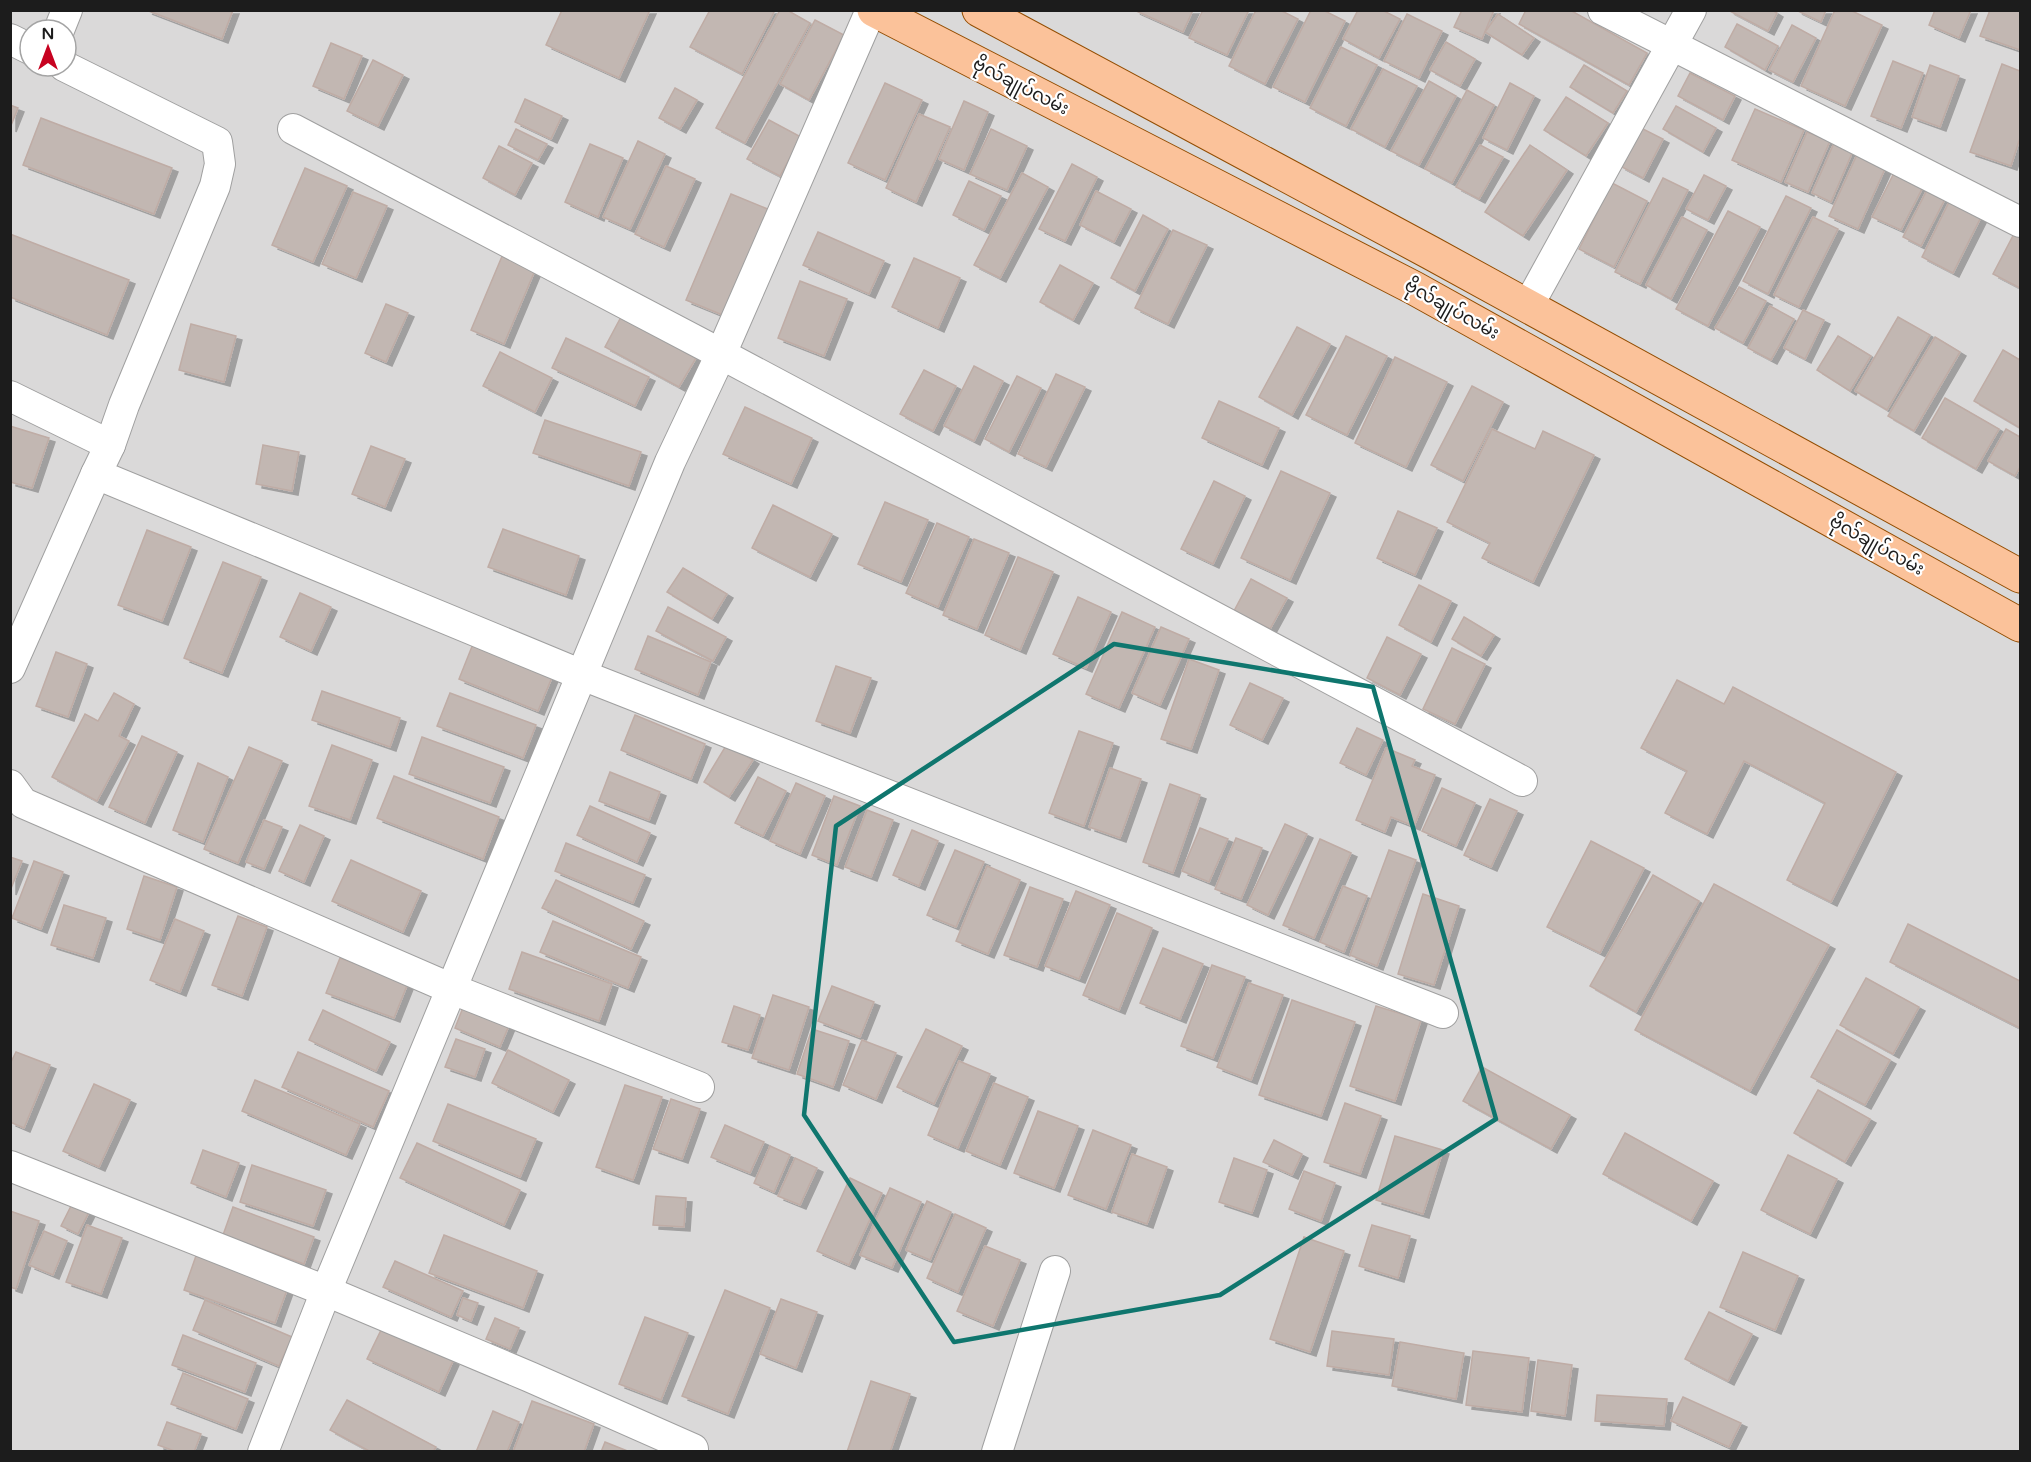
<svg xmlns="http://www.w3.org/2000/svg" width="2031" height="1462" font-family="'Varela Round','Noto Sans Myanmar',sans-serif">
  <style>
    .residential { fill: #dad9d9; fill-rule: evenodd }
    .building { fill: #c2b7b2; stroke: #bfaca5; stroke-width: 1.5; filter: url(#shadow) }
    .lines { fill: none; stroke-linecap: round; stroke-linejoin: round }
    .minor-casing { stroke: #a0a0a0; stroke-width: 32 }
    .primary-casing { stroke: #934d02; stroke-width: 35 }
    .minor { stroke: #fff; stroke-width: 30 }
    .primary { stroke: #fbc29a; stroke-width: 33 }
    .marked { fill: none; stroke: #0f766e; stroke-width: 4.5; stroke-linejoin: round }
    .labels { text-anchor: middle; stroke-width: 4.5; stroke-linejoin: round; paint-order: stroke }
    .street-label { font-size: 18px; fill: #1c1c1c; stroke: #fff }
  </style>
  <defs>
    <filter id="shadow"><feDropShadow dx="6" dy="4" stdDeviation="0" flood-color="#0004"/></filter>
  </defs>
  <rect width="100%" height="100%" fill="#eee8e2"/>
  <!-- residential -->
  <path class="residential" d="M11,11h2009v1440h-2009zM30,30h36v36h-36z"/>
  <!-- building -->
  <g class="building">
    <path d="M146,10h87l-11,29z"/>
    <path d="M562,10h88l-31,68 -73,-33z"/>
    <path d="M710,10h65l-33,64 -52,-27z"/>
    <path d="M780,10h7l23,13 -65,120 -29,-15z"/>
    <path d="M1134,10h59l-10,22z"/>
    <path d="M1203,10h46l-22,45 -38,-17z"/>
    <path d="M1256,10h24l18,9 -33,65 -36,-18z"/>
    <path d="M1311,10h12l22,11 -40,81 -32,-15z"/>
    <path d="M1358,10h24l18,9 -21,39 -36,-19z"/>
    <path d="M1462,10h32l-12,29 -28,-12z"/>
    <path d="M1526,10h44l77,43 -18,32 -110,-61z"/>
    <path d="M1728,10h44l5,3 -9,18z"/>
    <path d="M1796,10h30l-5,12z"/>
    <path d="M1835,10h15l32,15 -37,81 -44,-20z"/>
    <path d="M1935,10h36l-12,28 -30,-13z"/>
    <path d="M1990,10h30v40l-40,-14z"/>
    <path d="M1407,14l35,17 -23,47 -35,-17z"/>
    <path d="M1498,14l36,24 -12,17 -37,-23z"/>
    <path d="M815,20l29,15 -35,65 -29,-16z"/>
    <path d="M1737,24l41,22 -13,24 -40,-23z"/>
    <path d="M1792,25l24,13 -23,44 -24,-12z"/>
    <path d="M1446,42l29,17 -15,27 -30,-16z"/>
    <path d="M331,43l31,13 -18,43 -31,-13z"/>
    <path d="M1341,47l36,18 -31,61 -36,-18z"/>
    <path d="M373,60l30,15 -25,51 -31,-15z"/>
    <path d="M1893,61l30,12 -22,55 -30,-12z"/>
    <path d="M2002,64l18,7v67l-9,28 -41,-14z"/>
    <path d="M1584,65l43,26 -14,22 -43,-26z"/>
    <path d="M1930,65l29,11 -19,51 -28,-10z"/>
    <path d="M1383,69l34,17 -32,61 -34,-18z"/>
    <path d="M1690,73l45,23 -12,24 -45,-24z"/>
    <path d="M1429,81l27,15 -37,69 -28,-14z"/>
    <path d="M885,83l37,17 -37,80 -37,-17z"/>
    <path d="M1510,83l24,13 -27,54 -24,-12z"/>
    <path d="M675,88l22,12 -17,29 -21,-11z"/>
    <path d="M1467,90l27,15 -42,78 -27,-14z"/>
    <path d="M1566,97l42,26 -22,33 -42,-26z"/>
    <path d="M525,99l37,17 -11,23 -36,-17z"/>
    <path d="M964,101l24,11 -24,58 -25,-11z"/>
    <path d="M10,105l8,3 -8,20z"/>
    <path d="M1676,106l40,22 -13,24 -40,-23z"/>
    <path d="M1755,109l49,21 -23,52 -49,-22z"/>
    <path d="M919,114l31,13 -34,75 -30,-14z"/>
    <path d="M41,118l131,50 -18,46 -131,-49z"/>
    <path d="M769,120l32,17 -21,39 -33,-17z"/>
    <path d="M1639,127l24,12 -20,39 -23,-12z"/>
    <path d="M516,129l31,15 -9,16 -30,-15z"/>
    <path d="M991,129l36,17 -20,44 -37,-16z"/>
    <path d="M1807,132l23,9 -22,51 -23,-10z"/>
    <path d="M638,141l27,13 -35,75 -27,-12z"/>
    <path d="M1834,143l19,8 -22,51 -19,-9z"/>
    <path d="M590,144l33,14 -25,59 -33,-15z"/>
    <path d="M1480,145l23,12 -24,42 -23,-12z"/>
    <path d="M1530,145l37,25 -44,66 -38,-24z"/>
    <path d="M499,146l33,17 -17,32 -32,-17z"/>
    <path d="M1860,148l29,12 -31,69 -29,-13z"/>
    <path d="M1072,164l25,13 -32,64 -26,-12z"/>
    <path d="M1898,165l29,14 -26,51 -29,-13z"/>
    <path d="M666,166l29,13 -31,68 -29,-13z"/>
    <path d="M305,168l42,18 -34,76 -41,-17z"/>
    <path d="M1022,173l26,14 -48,91 -26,-13z"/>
    <path d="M1704,175l22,11 -18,34 -22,-11z"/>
    <path d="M1663,178l25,12 -48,94 -25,-12z"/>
    <path d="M969,181l32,15 -17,34 -31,-15z"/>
    <path d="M1612,183l35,18 -33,66 -35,-18z"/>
    <path d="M1928,188l18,9 -25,49 -18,-9z"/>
    <path d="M1096,191l35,18 -17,33 -34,-17z"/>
    <path d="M353,192l34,14 -31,72 -34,-14z"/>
    <path d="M731,194l39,16 -45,106 -39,-16z"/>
    <path d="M1786,196l25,12 -43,86 -25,-13z"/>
    <path d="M1950,200l31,17 -28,56 -31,-16z"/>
    <path d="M1728,211l32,16 -52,99 -32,-17z"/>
    <path d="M1143,215l25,14 -33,62 -24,-13z"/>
    <path d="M1682,217l25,13 -36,69 -25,-14z"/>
    <path d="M1813,217l25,12 -39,78 -25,-12z"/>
    <path d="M1173,230l34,15 -39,79 -33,-16z"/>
    <path d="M2016,230l4,2v56l-27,-14z"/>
    <path d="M818,232l66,29 -15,33 -66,-29z"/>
    <path d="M10,234l119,46 -22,55 -97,-38z"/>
    <path d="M503,254l33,14 -32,76 -33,-14z"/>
    <path d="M914,258l46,20 -22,50 -46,-21z"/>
    <path d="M1060,265l33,18 -20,37 -33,-18z"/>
    <path d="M800,281l47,18 -23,57 -46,-18z"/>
    <path d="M1739,287l27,14 -23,42 -28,-15z"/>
    <path d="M386,304l22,9 -22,49 -21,-9z"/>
    <path d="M1770,306l24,13 -23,41 -23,-12z"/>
    <path d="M1803,310l21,10 -19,39 -21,-11z"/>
    <path d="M621,317l75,41 -17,29 -74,-40z"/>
    <path d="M1898,317l32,18 -43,75 -32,-19z"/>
    <path d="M191,324l45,12 -12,46 -45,-12z"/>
    <path d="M1297,327l33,17 -38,71 -33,-18z"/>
    <path d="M1346,336l41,20 -40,79 -41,-20z"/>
    <path d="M1838,336l33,20 -21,35 -33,-21z"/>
    <path d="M1935,337l25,15 -46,79 -26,-15z"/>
    <path d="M566,338l83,39 -14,29 -83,-38z"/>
    <path d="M2003,350l17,10v68l-46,-27z"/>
    <path d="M500,352l52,26 -17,34 -52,-26z"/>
    <path d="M1395,357l52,25 -41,85 -51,-24z"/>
    <path d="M974,366l29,15 -29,60 -30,-15z"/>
    <path d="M924,370l32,16 -23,45 -33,-17z"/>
    <path d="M1056,374l29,13 -39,80 -28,-13z"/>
    <path d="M1017,376l24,12 -32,64 -24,-13z"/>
    <path d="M1472,386l31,16 -40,79 -32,-16z"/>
    <path d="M1945,398l54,31 -23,40 -54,-31z"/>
    <path d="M1219,401l60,27 -17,37 -60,-27z"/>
    <path d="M745,407l67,31 -21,46 -68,-30z"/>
    <path d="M545,420l96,32 -12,34 -96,-33z"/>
    <path d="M10,426l39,12 -17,50 -22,-6z"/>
    <path d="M1492,429l43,20 8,-18 51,24 -61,127 -51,-24 8,-15 -43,-21z"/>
    <path d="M2006,429l14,8v30l-5,9 -27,-15z"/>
    <path d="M263,445l36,7 -7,39 -36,-7z"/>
    <path d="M371,446l34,13 -20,48 -33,-13z"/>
    <path d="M1281,471l49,22 -40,87 -49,-22z"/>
    <path d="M1214,481l31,15 -32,68 -32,-15z"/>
    <path d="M885,502l43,18 -27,62 -43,-18z"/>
    <path d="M773,505l59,29 -22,43 -58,-29z"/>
    <path d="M1398,511l39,17 -22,47 -38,-17z"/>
    <path d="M937,523l32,14 -31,70 -32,-14z"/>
    <path d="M503,529l76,27 -13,39 -78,-28z"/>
    <path d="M147,530l44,17 -29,74 -44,-16z"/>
    <path d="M974,539l35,14 -32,76 -34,-14z"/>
    <path d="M1018,557l35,15 -33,78 -35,-15z"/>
    <path d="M223,562l38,15 -39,96 -38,-15z"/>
    <path d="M683,568l44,26 -15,25 -45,-27z"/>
    <path d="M1251,579l36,19 -17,31 -36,-18z"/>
    <path d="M1419,585l32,16 -20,41 -32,-17z"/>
    <path d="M300,593l31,14 -20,44 -31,-14z"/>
    <path d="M1078,597l33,15 -25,56 -33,-14z"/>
    <path d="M668,607l58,30 -13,24 -57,-30z"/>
    <path d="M1122,612l33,15 -36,81 -33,-14z"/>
    <path d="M1464,617l30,18 -13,21 -29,-17z"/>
    <path d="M1161,627l28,12 -29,66 -28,-12z"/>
    <path d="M648,636l63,26 -13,33 -63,-26z"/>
    <path d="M1387,637l34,17 -21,41 -33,-17z"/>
    <path d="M473,644l80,31 -15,36 -79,-32z"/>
    <path d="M1452,648l33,16 -30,60 -32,-15z"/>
    <path d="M56,652l31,12 -19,53 -32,-11z"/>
    <path d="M1189,659l30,11 -28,79 -30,-10z"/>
    <path d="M836,666l35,12 -21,55 -34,-12z"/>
    <path d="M1677,680l47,24 9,-17 163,85 -65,130 -44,-22 38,-77 -81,-42 -37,73 -42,-21 22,-42 -46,-23z"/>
    <path d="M1250,683l33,15 -21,42 -32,-15z"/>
    <path d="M322,691l78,27 -10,29 -78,-27z"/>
    <path d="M114,693l20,11 -15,32 10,5 -32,60 -45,-24 33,-63 13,7z"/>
    <path d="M450,693l86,32 -13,33 -86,-32z"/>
    <path d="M635,715l70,29 -14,35 -70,-29z"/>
    <path d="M1357,728l26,12 -17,35 -26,-12z"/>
    <path d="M1079,731l34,12 -29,83 -35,-13z"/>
    <path d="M142,736l35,16 -32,71 -36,-16z"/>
    <path d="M422,737l82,30 -14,36 -81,-29z"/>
    <path d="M727,744l26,16 -24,37 -25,-15z"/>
    <path d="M332,745l40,15 -22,60 -41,-14z"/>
    <path d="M249,747l33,14 -44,102 -34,-14z"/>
    <path d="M1386,748l29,12 -3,6 23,9 -21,51 -23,-9 -6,15 -29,-12z"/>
    <path d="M198,763l30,14 -25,65 -30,-12z"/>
    <path d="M1110,768l31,11 -21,59 -31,-11z"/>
    <path d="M610,772l50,20 -11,28 -50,-19z"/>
    <path d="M394,776l105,41 -16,42 -106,-41z"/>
    <path d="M758,777l28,14 -23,45 -28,-13z"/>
    <path d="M796,783l29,13 -25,58 -30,-13z"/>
    <path d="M1170,784l30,11 -27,78 -30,-11z"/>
    <path d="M1442,788l33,15 -19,43 -34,-15z"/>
    <path d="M834,796l26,10 -23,59 -25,-10z"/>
    <path d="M1490,799l27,12 -26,56 -27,-12z"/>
    <path d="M590,806l60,27 -13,29 -60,-27z"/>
    <path d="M867,810l26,10 -22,57 -26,-10z"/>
    <path d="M264,820l18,7 -18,42 -18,-7z"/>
    <path d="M1285,824l22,10 -39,81 -21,-10z"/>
    <path d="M300,825l24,11 -20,46 -25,-11z"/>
    <path d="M1200,828l28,11 -19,43 -27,-11z"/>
    <path d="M912,830l26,11 -19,45 -26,-11z"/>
    <path d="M1236,838l26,10 -21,51 -26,-10z"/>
    <path d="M1320,839l31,14 -37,85 -31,-13z"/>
    <path d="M1591,841l53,27 -44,85 -53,-26z"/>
    <path d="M566,843l79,32 -12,28 -78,-32z"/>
    <path d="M955,850l29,12 -28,65 -29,-12z"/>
    <path d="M1389,850l27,10 -39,106 -27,-11z"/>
    <path d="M10,857l12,4 -12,30z"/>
    <path d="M351,860l70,31 -18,41 -71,-31z"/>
    <path d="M34,861l29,11 -22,57 -29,-11z"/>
    <path d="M987,866l33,14 -32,74 -32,-13z"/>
    <path d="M1653,875l46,26 -63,111 -46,-26z"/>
    <path d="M144,876l33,11 -17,53 -33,-11z"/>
    <path d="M556,880l88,41 -13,28 -89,-41z"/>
    <path d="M1714,884l115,61 -79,146 -115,-61z"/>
    <path d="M1343,886l24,10 -23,56 -24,-10z"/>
    <path d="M1030,887l33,12 -26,68 -33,-12z"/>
    <path d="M1076,891l34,14 -31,74 -34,-13z"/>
    <path d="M1423,894l36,12 -25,79 -36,-11z"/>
    <path d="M64,905l42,13 -13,40 -42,-13z"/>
    <path d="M1117,913l35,15 -33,82 -36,-15z"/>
    <path d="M238,916l29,11 -25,69 -30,-11z"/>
    <path d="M175,919l29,12 -24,61 -30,-12z"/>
    <path d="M553,921l88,36 -13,31 -88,-36z"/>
    <path d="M1908,924l112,57v47l-130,-66z"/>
    <path d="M1163,948l40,16 -23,55 -40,-16z"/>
    <path d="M522,952l90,32 -13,37 -90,-32z"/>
    <path d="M340,958l68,25 -14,35 -68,-25z"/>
    <path d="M1212,965l33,12 -32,81 -32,-12z"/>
    <path d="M1866,978l53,29 -26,47 -53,-29z"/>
    <path d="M1249,983l34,12 -32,85 -34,-13z"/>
    <path d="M832,986l42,16 -14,35 -42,-16z"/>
    <path d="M773,995l36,12 -20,63 -37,-12z"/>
    <path d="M1292,1000l63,22 -34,94 -62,-21z"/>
    <path d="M464,1005l46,18 -10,24 -45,-19z"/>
    <path d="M734,1006l26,9 -12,35 -26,-8z"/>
    <path d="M1376,1006l45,14 -26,81 -45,-15z"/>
    <path d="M323,1010l67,32 -14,29 -67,-31z"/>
    <path d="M812,1029l37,12 -16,46 -36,-13z"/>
    <path d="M926,1029l36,17 -28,58 -37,-17z"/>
    <path d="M1837,1030l53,30 -25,45 -54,-28z"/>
    <path d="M456,1039l29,10 -10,28 -30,-10z"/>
    <path d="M862,1040l34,13 -20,46 -33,-14z"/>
    <path d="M508,1050l61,30 -16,32 -61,-29z"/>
    <path d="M16,1052l34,13 -26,63 -14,-6v-58z"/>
    <path d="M298,1052l91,39 -16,36 -91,-40z"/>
    <path d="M959,1061l31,13 -32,74 -30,-13z"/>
    <path d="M1482,1067l88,48 -19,34 -88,-48z"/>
    <path d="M255,1080l105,44 -14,31 -104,-44z"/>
    <path d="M994,1083l34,14 -28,68 -34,-14z"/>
    <path d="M94,1084l36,16 -31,67 -36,-16z"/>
    <path d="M625,1085l37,12 -29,83 -37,-13z"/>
    <path d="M1818,1090l52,29 -25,43 -51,-29z"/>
    <path d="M671,1099l29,10 -18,50 -29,-10z"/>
    <path d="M1345,1103l36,13 -21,58 -36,-12z"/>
    <path d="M448,1104l88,35 -16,38 -87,-36z"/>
    <path d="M1038,1111l40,15 -24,62 -40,-15z"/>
    <path d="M725,1125l39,17 -14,31 -39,-16z"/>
    <path d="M1093,1130l38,15 -25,64 -38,-14z"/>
    <path d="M1625,1133l88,48 -22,40 -88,-47z"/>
    <path d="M1395,1136l48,14 -20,64 -47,-14z"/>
    <path d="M1274,1140l28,14 -10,21 -29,-13z"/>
    <path d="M417,1143l103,47 -16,35 -104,-47z"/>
    <path d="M770,1146l20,9 -16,37 -20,-9z"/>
    <path d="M203,1150l36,13 -13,34 -35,-14z"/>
    <path d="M1132,1154l35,13 -20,57 -35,-12z"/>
    <path d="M1788,1155l49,24 -27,55 -49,-24z"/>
    <path d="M795,1158l22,10 -17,37 -22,-9z"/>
    <path d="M1234,1158l33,12 -15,43 -33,-11z"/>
    <path d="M252,1165l74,25 -13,36 -73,-24z"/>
    <path d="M1304,1171l31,12 -14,38 -32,-12z"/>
    <path d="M850,1178l32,15 -33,72 -32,-14z"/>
    <path d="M890,1188l31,14 -29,66 -32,-13z"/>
    <path d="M656,1196l30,2 -2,29 -31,-2z"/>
    <path d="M927,1201l24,11 -21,48 -24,-10z"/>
    <path d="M72,1204l17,8 -11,22 -17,-8z"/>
    <path d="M233,1207l81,30 -10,27 -81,-29z"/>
    <path d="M10,1211l29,10 -23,68 -6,-2z"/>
    <path d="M955,1214l31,14 -28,64 -31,-14z"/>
    <path d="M87,1225l35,13 -21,56 -35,-12z"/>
    <path d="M1372,1225l38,11 -12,42 -39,-12z"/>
    <path d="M44,1231l23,10 -14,34 -24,-10z"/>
    <path d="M444,1235l93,36 -14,37 -94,-35z"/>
    <path d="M1304,1237l40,14 -34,101 -40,-13z"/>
    <path d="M985,1246l35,14 -27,66 -36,-15z"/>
    <path d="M1743,1252l55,24 -23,54 -55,-23z"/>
    <path d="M197,1253l91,34 -13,36 -91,-33z"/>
    <path d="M395,1261l68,30 -12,26 -68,-30z"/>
    <path d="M725,1290l45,18 -42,106 -46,-18z"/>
    <path d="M463,1298l15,5 -7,18 -14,-6z"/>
    <path d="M781,1299l36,13 -21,56 -36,-14z"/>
    <path d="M205,1300l87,37 -13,29 -86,-36z"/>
    <path d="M1709,1312l43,22 -24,47 -43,-22z"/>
    <path d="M645,1317l43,16 -27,67 -42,-16z"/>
    <path d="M495,1318l24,10 -9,21 -24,-10z"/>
    <path d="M382,1328l71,33 -14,31 -72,-33z"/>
    <path d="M1332,1331l62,8 -5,36 -62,-9z"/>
    <path d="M183,1335l73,28 -11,29 -73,-27z"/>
    <path d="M1400,1342l64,11 -8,46 -64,-13z"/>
    <path d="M1473,1351l56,7 -7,54 -56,-7z"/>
    <path d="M1538,1360l34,5 -7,51 -34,-5z"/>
    <path d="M183,1373l65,26 -12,30 -65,-25z"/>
    <path d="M871,1381l39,13 -20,58h-43z"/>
    <path d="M1597,1395l70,4 -3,27 -69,-5z"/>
    <path d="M1683,1397l58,26 -12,24 -58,-26z"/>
    <path d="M347,1400l89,47 -3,5h-62l-41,-22z"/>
    <path d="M532,1401l62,23 -10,28h-71z"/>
    <path d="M493,1411l26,11 -12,30h-31z"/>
    <path d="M167,1422l34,12 -7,18h-17l-19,-7z"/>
    <path d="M605,1442l25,10h-29z"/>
  </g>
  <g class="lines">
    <defs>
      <g id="minor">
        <path d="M1603,10l417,212"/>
        <path d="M59,30l8,-20"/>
        <path d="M10,39l20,10"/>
        <path d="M64,66l153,76 3,22 -5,22 -91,219 -14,40 -14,29 486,201 861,338"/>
        <path d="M293,129l428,225 801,427"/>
        <path d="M1528,306l163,-296"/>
        <path d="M10,396l100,49"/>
        <path d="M10,668l86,-194"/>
        <path d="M10,785l13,18 429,186 247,98"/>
        <path d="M10,1166l316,125 204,86 163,72"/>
        <path d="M263,1452l63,-161 344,-829 51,-108 150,-344"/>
        <path d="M997,1452l58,-181"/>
      </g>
      <g id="primary">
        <path d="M874,10l540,278 606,337"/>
        <path d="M979,10l452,243 589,323"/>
      </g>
    </defs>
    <!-- minor casing -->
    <use href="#minor" class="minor-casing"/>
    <!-- primary casing -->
    <use href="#primary" class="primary-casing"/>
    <!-- minor -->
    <use href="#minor" class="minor"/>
    <!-- primary -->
    <use href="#primary" class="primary"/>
  </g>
  <!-- marked area -->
  <path class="marked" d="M1114,644l259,43 123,432 -276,176 -266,47 -150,-227 32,-289z"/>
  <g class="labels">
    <!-- street labels -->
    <g class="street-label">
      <text transform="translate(1021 86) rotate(27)" y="6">ဗိုလ်ချုပ်လမ်း</text>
      <text transform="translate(1452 309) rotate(29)" y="6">ဗိုလ်ချုပ်လမ်း</text>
      <text transform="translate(1877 545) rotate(29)" y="6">ဗိုလ်ချုပ်လမ်း</text>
    </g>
  </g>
  <!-- border -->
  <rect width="2031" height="1462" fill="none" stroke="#1c1c1c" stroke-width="24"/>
  <!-- north arrow -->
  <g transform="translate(48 48)"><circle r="28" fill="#ffffff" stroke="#a4a4a4" stroke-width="1.5"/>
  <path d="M0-4.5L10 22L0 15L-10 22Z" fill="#c70220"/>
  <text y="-9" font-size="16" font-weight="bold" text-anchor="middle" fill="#1c1c1c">N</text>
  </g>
</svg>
